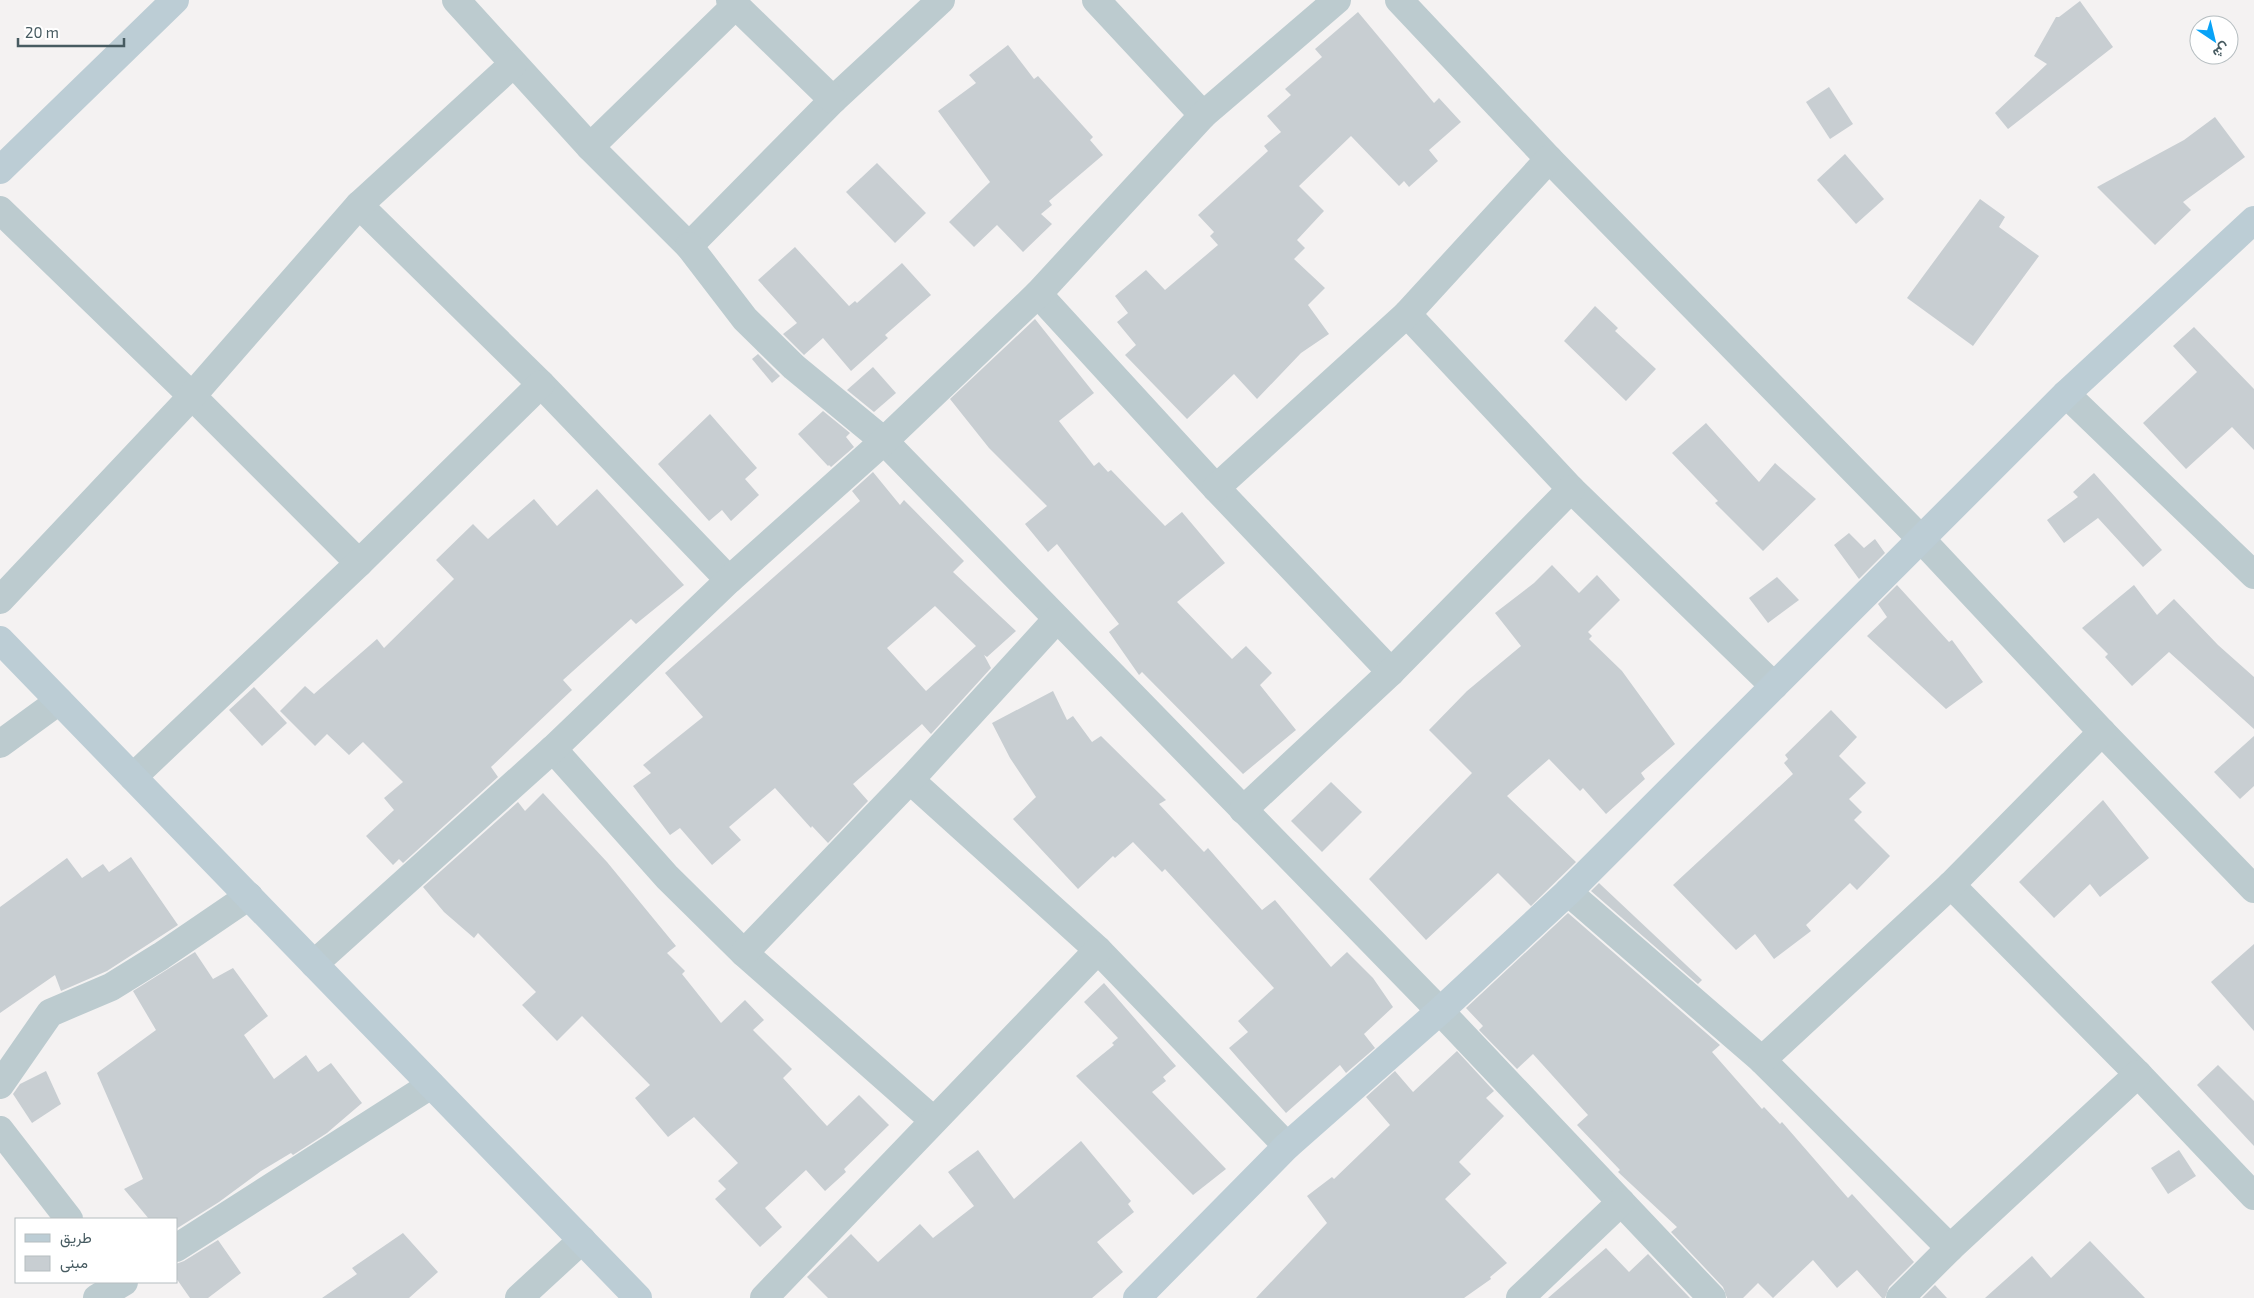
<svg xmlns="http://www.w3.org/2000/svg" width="2254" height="1298" font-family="'Exo 2',Vazirmatn,sans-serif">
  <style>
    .building { fill: #c8ced2; fill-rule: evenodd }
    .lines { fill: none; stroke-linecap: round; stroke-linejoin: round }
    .street { stroke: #bccbcf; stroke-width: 28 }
    .secondary { stroke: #bccdd5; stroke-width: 28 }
  </style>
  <rect width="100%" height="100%" fill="#f4f2f2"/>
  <!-- building -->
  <g class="building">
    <path d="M2080,1l33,46 -105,82 -13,-16 52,-49 -13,-8 22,-39h3z"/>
    <path d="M1358,12l76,91 5,-5 22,24 -32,28 9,11 -29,26 -5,-6 -5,5 -48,-50 -52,50 25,25 -27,29 8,8 -11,11 31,29 -17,17 21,29 -28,19 -44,46 -23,-25 -47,45 -62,-64 11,-10 -19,-23 11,-9 -13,-17 31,-26 19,20 53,-45 -8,-9 4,-4 -16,-17 70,-64 -4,-5 17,-14 -14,-16 24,-21 -6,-6 37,-32 -7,-8z"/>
    <path d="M1008,45l26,34 4,-3 55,61 -3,3 13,15 -54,46 3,4 -11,9 11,10 -29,28 -26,-27 -23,22 -25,-25 41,-40 -52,-71 38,-28 -7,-8z"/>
    <path d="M1829,87l24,37 -23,15 -24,-37z"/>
    <path d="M2215,117l30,40 -62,45 8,8 -36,35 -58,-58 87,-47z"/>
    <path d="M1845,154l39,45 -28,25 -39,-44z"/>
    <path d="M877,163l49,50 -31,30 -49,-51z"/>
    <path d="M1980,199l25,18 -6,10 40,29 -66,90 -66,-48z"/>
    <path d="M795,247l54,59 6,-5 2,2 45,-40 29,32 -46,40 3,3 -37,33 -28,-33 -19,17 -21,-21 14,-11 -39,-43z"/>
    <path d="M1595,306l23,22 -3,3 41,38 -30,32 -62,-60z"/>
    <path d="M1035,319l59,74 -35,28 35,45 5,-4 9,10 3,-2 54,56 17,-14 43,51 -48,39 55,57 14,-13 26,27 -12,12 36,45 -53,44 -101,-102 -3,3 -30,-43 10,-8 -62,-80 -9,8 -23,-28 22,-18 -58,-58 -39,-49z"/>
    <path d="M2194,327l60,62v61l-22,-23 -46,42 -43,-46 54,-51 -24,-26z"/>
    <path d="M758,354l22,22 -8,7 -20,-24z"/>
    <path d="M873,367l23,26 -22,19 -27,-22z"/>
    <path d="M823,411l27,22 -4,4 8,10 -23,20 -2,-2 -1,1 -30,-32z"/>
    <path d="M710,414l47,54 -12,11 14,16 -28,26 -9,-11 -13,11 -51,-57z"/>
    <path d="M1706,423l53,59 16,-19 41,36 -53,52 -48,-48 3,-2 -46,-48z"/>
    <path d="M873,472l27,33 4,-5 60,61 -11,11 63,59 -29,26 -3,-2 7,13 -60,66 -9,-10 -69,60 15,17 -40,42 -16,-17 -1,2 -36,-40 -46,39 12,13 -29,25 -32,-37 -10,7 -37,-49 18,-13 -8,-8 60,-48 -38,-44 195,-172 -8,-10zM935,606l41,40 -50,45 -39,-43z"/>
    <path d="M2094,473l68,77 -19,17 -45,-49 -34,25 -17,-23 31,-23 -5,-5z"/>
    <path d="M597,489l87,96 -48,39 -5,-5 -68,61 9,10 -81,77 7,10 -95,86 -4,-4 -6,6 -27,-29 28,-26 -10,-12 19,-16 -40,-40 -14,13 -22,-21 -12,12 -35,-35 25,-25 9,8 63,-55 7,9 70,-69 -18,-19 37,-36 15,15 46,-40 23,27z"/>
    <path d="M1849,533l15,15 11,-9 10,14 -26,26 -25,-34z"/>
    <path d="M1552,565l27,28 18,-18 23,25 -32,32 4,4 -3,3 33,32 53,73 -34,29 4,6 -39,35 -23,-26 -3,3 -31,-32 -42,37 69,66 -45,44 -33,-33 -72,67 -57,-61 103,-106 -43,-43 38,-39 54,-45 -26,-33 39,-30z"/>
    <path d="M1777,577l22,23 -31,23 -19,-25z"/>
    <path d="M1897,585l52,57 3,-2 31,42 -37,27 -79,-73 20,-19 -9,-13z"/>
    <path d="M2134,585l23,30 17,-16 44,46 36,32v52l-85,-77 -37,34 -27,-29 3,-3 -26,-26z"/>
    <path d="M254,687l33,36 -25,23 -33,-36z"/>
    <path d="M1053,691l14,29 6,-4 19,26 9,-6 65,64 -7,4 45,48 4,-4 54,62 13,-10 56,67 16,-15 26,26 20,29 -29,27 11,14 -29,25 -6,-8 -54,48 -57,-65 19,-16 -10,-11 36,-33 -109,-119 -3,3 -29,-30 -18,16 -2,-2 -35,33 -65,-70 23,-22 -26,-39 -18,-35z"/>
    <path d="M1831,710l26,27 -18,19 27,27 -17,16 13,13 -8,8 36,36 -33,34 -7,-7 -44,42 5,6 -37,28 -19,-25 -19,16 -63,-65 120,-111 -9,-11 4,-4 -3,-4z"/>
    <path d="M2254,736v50l-14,13 -26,-27z"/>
    <path d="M1331,782l31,30 -40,40 -31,-31z"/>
    <path d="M543,793l64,69 69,84 -9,7 18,18 -3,3 39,49 24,-23 19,20 -11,10 39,39 -9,9 44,48 32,-31 30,30 -45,44 2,3 -21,19 -19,-21 -41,38 17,19 -22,20 -45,-48 11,-10 -8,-8 20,-18 -44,-46 -26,20 -33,-39 15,-13 -68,-69 -25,25 -35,-36 14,-13 -58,-59 -4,5 -30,-26 -21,-25 95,-85 7,9z"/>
    <path d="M2103,800l46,58 -49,39 -10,-13 -36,34 -35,-36z"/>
    <path d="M131,857l47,68 -71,46 -46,20 -6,-16 -55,38v-106l67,-49 15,20 21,-14 6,8z"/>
    <path d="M1599,883l1,1 102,96 -4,4 -107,-93z"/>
    <path d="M1568,913l152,132 -8,7 50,57 2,-2 16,17 2,-2 66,76 4,-4 62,68 -25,25 -4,11h-3l-25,-28 -20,18 -24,-28 -40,38 -15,-15 -15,15h-16l-4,-11 -52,-55 6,-5 -59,-55 2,-2 -43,-45 11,-10 -55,-61 -16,15 -38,-39 4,-4 -17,-18z"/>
    <path d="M2254,944v87l-43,-49z"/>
    <path d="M195,952l18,27 20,-11 35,48 -24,19 30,44 32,-24 12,17 13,-9 31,40 -35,30 -34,22 -2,-2 -30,18 -42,31 -43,27v-10h-27l-25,-30 19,-10 -46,-106 59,-43 -23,-39z"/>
    <path d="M1104,983l72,83 -13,11 3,4 -14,11 74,77 -33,26 -117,-119 38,-31 -2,-2 6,-5 -34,-36z"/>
    <path d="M1457,1051l37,40 -8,7 18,18 -45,46 12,12 -26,25 62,64 -17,14 1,2 -27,19h-208l71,-75 -20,-27 25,-19 2,2 56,-54 -24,-28 29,-26 18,21z"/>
    <path d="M2218,1065l36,36v45l-57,-61z"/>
    <path d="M46,1071l15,33 -29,19 -19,-29 7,-10z"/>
    <path d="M1081,1141l50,60 -3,3 6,8 -37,30 26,30 -31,26h-264l-21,-21 44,-43 27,28 42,-38 13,14 41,-32 -26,-34 30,-22 36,49z"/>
    <path d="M2179,1150l17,26 -28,18 -17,-26z"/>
    <path d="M403,1233l35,39 -29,26h-87l35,-24 -5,-6z"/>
    <path d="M218,1240l23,33 -33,25h-18l-14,-20v-14l8,-3z"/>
    <path d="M2090,1241l55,57h-160l47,-42 19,22z"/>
    <path d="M1606,1248l23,24 19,-18 42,44h-142z"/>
    <path d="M1935,1285l12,13h-25z"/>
  </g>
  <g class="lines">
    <!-- street -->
    <g class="street">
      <path d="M456,0l134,147 99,99 144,-146 108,-100"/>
      <path d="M730,0l103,100"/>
      <path d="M1096,0l107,115"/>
      <path d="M1399,0l150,159 371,379 182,194 152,157"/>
      <path d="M590,147l146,-142"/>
      <path d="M359,205l182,179 188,196"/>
      <path d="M0,210l192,186 167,167"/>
      <path d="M689,246l56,73 49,48 90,74 556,570 272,287"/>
      <path d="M1038,294l178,194 175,184"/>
      <path d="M1407,314l164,175 203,197"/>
      <path d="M2066,394l188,181"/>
      <path d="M1216,488l191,-174 142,-155"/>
      <path d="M0,600l192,-204 167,-191 154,-141"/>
      <path d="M0,744l59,-43"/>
      <path d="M553,749l114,128 77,76 189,167"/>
      <path d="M133,777l226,-214 182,-179"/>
      <path d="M910,780l188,170 189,196"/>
      <path d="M1243,810l148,-138 180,-183"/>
      <path d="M1951,885l187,189 116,122"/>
      <path d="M1568,892l194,168 188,188"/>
      <path d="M744,953l166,-173 147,-161"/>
      <path d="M314,964l239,-215 176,-169 155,-139 154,-147 165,-179 134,-115"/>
      <path d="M1762,1060l189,-175 151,-153"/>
      <path d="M0,1085l50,-72 61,-26 50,-31 88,-60"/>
      <path d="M0,1130l69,89"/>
      <path d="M176,1248l255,-163"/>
      <path d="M97,1298l27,-16"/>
      <path d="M519,1298l63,-58"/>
      <path d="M764,1298l334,-348"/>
      <path d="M1520,1298l101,-96"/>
      <path d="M1900,1298l50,-50 188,-174"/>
    </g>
    <!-- secondary -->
    <g class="secondary">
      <path d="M0,170l175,-170"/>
      <path d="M0,640l638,658"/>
      <path d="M1137,1298l150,-152 153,-135 128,-119 498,-498 188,-174"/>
    </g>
  </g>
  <!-- legend -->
  <rect x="15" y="1218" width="162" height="65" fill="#ffffff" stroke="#b5bdc0"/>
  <rect x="25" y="1234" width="25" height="8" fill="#bccdd5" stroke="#b5bdc0"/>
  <text x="60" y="1243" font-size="15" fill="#475b61">طريق</text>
  <rect x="25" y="1256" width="25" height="15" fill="#c8ced2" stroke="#b5bdc0"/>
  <text x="60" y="1268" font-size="15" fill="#475b61">مبنى</text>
  <!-- north arrow -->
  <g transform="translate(2214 40) rotate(145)"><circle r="24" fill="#ffffff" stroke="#b5bdc0"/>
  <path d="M0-4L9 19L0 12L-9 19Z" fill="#09a3f7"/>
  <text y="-8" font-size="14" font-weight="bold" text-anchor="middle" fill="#475b61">ش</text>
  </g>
  <!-- scale -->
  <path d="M18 38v8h106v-8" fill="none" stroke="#475b61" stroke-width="2.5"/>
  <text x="25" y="38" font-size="15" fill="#475b61" stroke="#ffffff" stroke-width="4" paint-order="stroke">20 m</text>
</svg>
